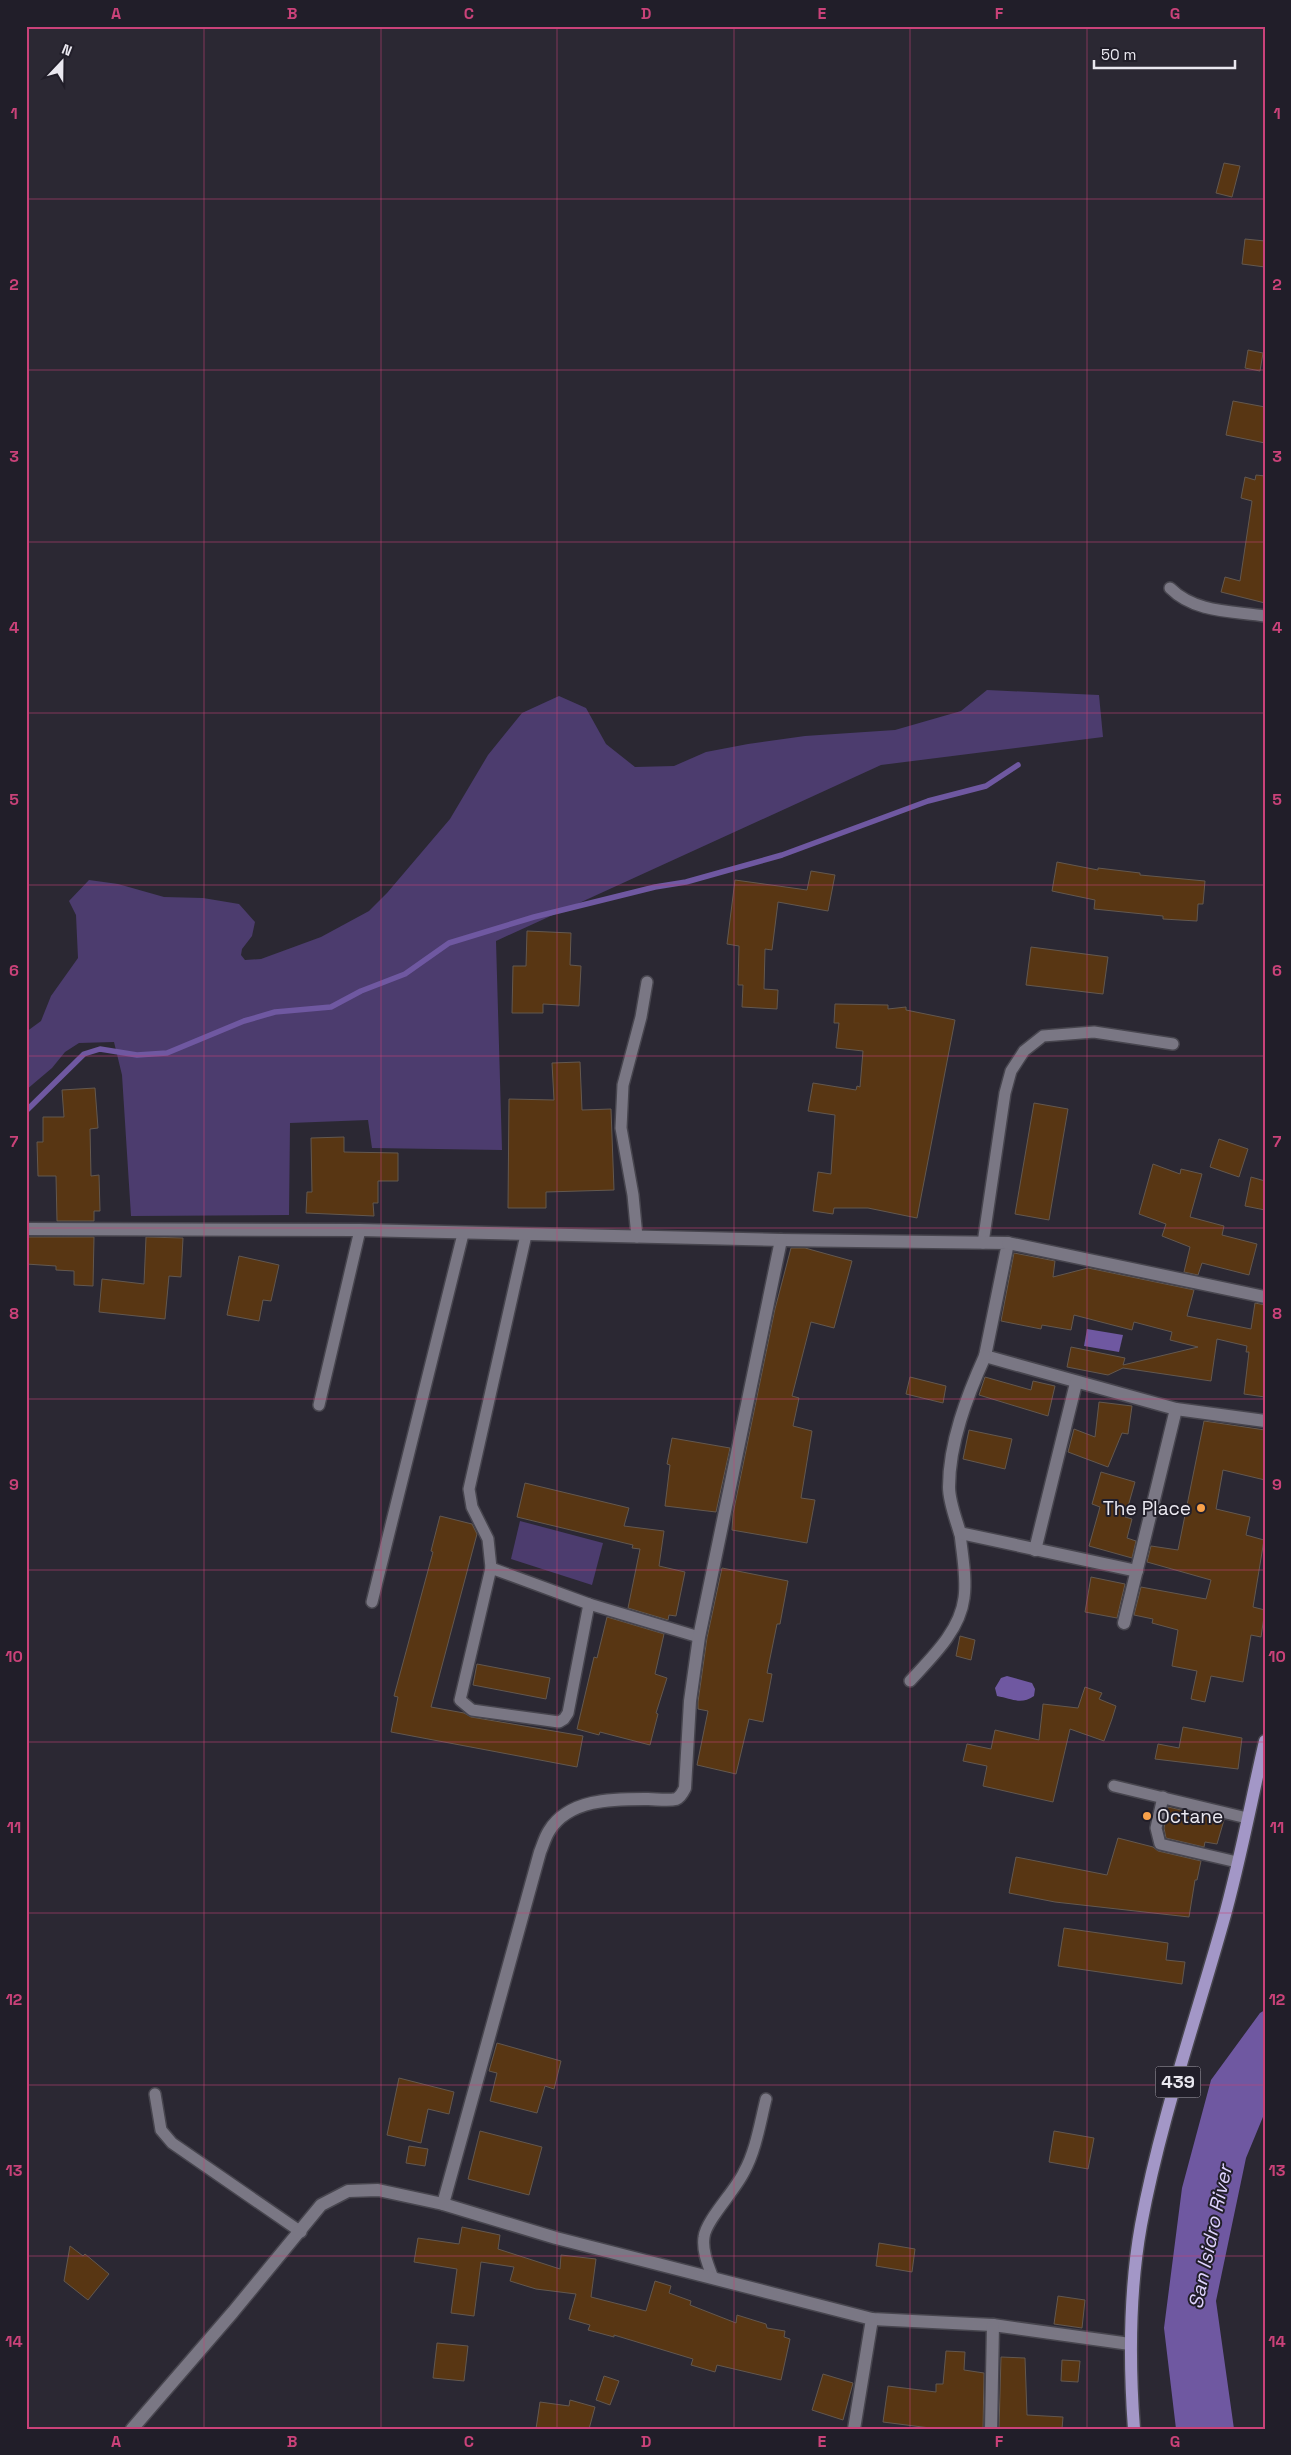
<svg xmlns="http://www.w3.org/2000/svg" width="1291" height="2455" font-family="'Space Grotesk',sans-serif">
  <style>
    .green { fill: #4c3c6e }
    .water { fill: #6f58a1 }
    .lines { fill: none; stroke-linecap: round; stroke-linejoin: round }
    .stream { stroke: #6f58a1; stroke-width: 5.5 }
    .building { fill: #583613; stroke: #63584f }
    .service-casing { stroke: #47454e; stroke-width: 14 }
    .minor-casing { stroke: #47454e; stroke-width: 15 }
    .primary-casing { stroke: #47454e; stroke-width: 15 }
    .service { stroke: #7a7784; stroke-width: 11 }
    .minor { stroke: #7a7784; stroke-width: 12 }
    .primary { stroke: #a397c7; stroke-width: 12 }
    .grid { fill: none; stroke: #ca4279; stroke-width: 1; stroke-opacity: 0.55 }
    .poi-dot { fill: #f8a14a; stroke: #211e29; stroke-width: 2 }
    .labels { text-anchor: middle; stroke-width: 4; stroke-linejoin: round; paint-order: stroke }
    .shield { fill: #211e29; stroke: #aeabb4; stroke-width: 1 }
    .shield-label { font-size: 18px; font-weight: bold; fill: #eae8f0 }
    .poi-label { font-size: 19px; fill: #eae8f0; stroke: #211e29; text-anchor: end }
    .water-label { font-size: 20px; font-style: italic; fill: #ded3fd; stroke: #211e29 }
    .neatline { fill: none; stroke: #ca4279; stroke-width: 2 }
    .grid-label { font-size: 16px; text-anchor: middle; font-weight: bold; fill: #ca4279 }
  </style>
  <rect width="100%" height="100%" fill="#2b2833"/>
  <!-- green -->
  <g class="green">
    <path d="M987,690l112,5 4,42 -222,28 -385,176 6,209 -130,-2 -4,-28 -78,3 -1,92 -158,1 -9,-141 -8,-33 -35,1 -14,9 -13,16 -26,22v-58l15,-11 10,-25 27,-38 -2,-43 -7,-14 20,-21 29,4 46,13 39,1 36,6 16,18 -3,14 -10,13 -1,6 4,5 16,-1 60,-22 48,-26 18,-18 63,-74 38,-64 34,-42 37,-17 27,12 20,36 29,23 39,-1 32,-14 42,-8 57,-8 90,-6 66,-19z"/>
    <path d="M520,1521l83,22 -11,42 -81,-26z"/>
  </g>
  <!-- water -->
  <g class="water">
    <path d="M1087,1329l36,6 -4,17 -35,-6z"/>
    <path d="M1007,1676l25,7 3,6 -1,7c-13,9 -21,3 -37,0l-2,-8 6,-10z"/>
    <path d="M1265,2010v102l-19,46 -30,143 18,128h-58l-12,-101 18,-140 29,-108 49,-67z"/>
  </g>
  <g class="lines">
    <!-- stream -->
    <path class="stream" d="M26,1111l58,-57 16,-5 37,6 30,-2 77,-32 31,-9 56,-5 30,-16 44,-17 44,-31 85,-26 121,-30 31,-5 96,-27 146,-54 58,-15 32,-21"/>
  </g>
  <!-- building -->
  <g class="building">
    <path d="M1224,163l16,3 -8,31 -16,-4z"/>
    <path d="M1245,239l20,2v26l-23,-3z"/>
    <path d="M1248,350l15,3 -3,18 -15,-3z"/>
    <path d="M1233,401l32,6v36l-39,-8z"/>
    <path d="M1256,475l9,1v127l-44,-11 4,-15 15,4 12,-80 -11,-3 4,-21 10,3z"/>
    <path d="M1057,862l41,8v-2l42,5v2l65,6 -2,23h-5l-1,17 -34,-2v-3l-69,-7 1,-9 -43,-9z"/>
    <path d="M811,871l24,4 -7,36 -50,-9 -6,48 -7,-1 -1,40 14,1 -1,19 -35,-2 1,-22h-5l1,-39 -12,-2 8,-64 72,10z"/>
    <path d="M527,931l44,2 -1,32 11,1 -2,40 -36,-2v9h-31l1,-47h13z"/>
    <path d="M1031,947l77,10 -5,37 -77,-9z"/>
    <path d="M835,1004l53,1v4l18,-2v3l49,10 -38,198 -49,-10h-34l-1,6 -20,-3 5,-39 13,2 4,-59 -27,-4 5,-28 43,7 1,-4 3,1 3,-36 -27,-3 3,-25h-5z"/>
    <path d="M580,1062l2,48 29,-1 3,81 -68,2v16h-38l1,-109 45,1 -2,-37z"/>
    <path d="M95,1088l3,40 -8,1 1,47 8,-1 1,36h-6v10h-37l-1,-45h-18l-1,-34h6v-25h21l-2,-27z"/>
    <path d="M1034,1103l34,6 -19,111 -34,-6z"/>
    <path d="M344,1137v15l54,1v28h-20v22h-5l1,13 -68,-3 1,-21h5l-1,-54z"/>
    <path d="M1219,1139l29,10 -9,28 -29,-10z"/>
    <path d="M1153,1164l27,10 1,-5 21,5 -12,43 34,9 -2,9 35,9 -8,31 -47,-12 -4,12 -14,-3 6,-25 -28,-11 4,-12 -27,-10z"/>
    <path d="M1251,1177l14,4v29l-20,-4z"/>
    <path d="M26,1237h68l-1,49 -19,-1v-14l-18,-1v-4l-30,-2z"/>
    <path d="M146,1237l37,1 -2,39 -12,-1 -4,43 -66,-7 3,-33 42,5z"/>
    <path d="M791,1248h14l47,13 -18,67 -23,-6 -19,74 7,2 -6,28 19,5 -11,67 14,2 -8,43 -75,-13 1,-16 42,-205z"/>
    <path d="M1014,1253l41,8 -2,16 35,-9 106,22 -7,26 64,13 4,-26 10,2v92l-21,-3 5,-42h-3l1,-6 -30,-7 -6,42 -88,-13 -15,7 -41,-8 4,-20 54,11 -2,7 75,-18 -28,-7 2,-8 -38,-10 -2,8 -58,-15 -3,15 -29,-5 -1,4 -40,-8z"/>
    <path d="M239,1256l40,9 -8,36 -8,-1 -4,21 -32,-6z"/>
    <path d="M910,1377l36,9 -3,17 -37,-9z"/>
    <path d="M985,1377l46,13 2,-9 22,5 -7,30 -69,-21z"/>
    <path d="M1099,1402l33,4 -4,28 -6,-1 -14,34 -40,-15 6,-23 21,8z"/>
    <path d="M1204,1421l61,9v50l-42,-10 -7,39 34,8 -4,18 18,5 -11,67 12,3 -4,27 -10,-2 -8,47 -32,-6 -6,26 -14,-3 6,-28 -25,-5 6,-36 -26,-7 1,-4 -19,-4 7,-28 65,12 5,-19 -64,-18 4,-16 27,4z"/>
    <path d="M969,1430l43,9 -7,30 -42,-10z"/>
    <path d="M672,1438l58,10 -14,64 -51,-6 5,-41 -3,-1z"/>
    <path d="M1101,1472l34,10 -10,35 7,2 -5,19 9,3 -4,17 -43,-12 11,-39 -8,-3z"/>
    <path d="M525,1483l104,25 -5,18 40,5 -5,35 26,6 -9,44 -7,-1 -1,5 -40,-12 12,-59 -8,-1 1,-3 -116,-28z"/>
    <path d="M440,1516l32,8 5,10 -46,173 33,6 7,4 112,19 -6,31 -186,-35 7,-35 -4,-1 39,-144 -2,-1z"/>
    <path d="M722,1568l66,13 -8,43h-3l-10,49 5,1 -9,48 -14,-3 -13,55 -39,-9 11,-54 -10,-2v-7l9,-64z"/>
    <path d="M1091,1577l34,7 -8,34 -32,-6z"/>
    <path d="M607,1617l57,17 -9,40 12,4 -11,35 2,1 -8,31 -50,-13 -1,3 -22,-6 17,-72 3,1z"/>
    <path d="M960,1636l15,4 -4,20 -15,-4z"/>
    <path d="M477,1664l73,14 -4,21 -73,-14z"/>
    <path d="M1085,1687l17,6 -3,6 17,7 -4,13 -8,22 -34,-12 -17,73 -70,-16 4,-20 -24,-5 4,-17 24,5 4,-19 44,10 4,-36 35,4z"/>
    <path d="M1183,1727l59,11 -4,31 -83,-10 3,-15 21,4z"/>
    <path d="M1168,1807l56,13 -7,24 -12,-2 -1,5 -38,-9 -2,-10z"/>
    <path d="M1118,1838l35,9 5,4 43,10 -4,19h-2l-6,37 -134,-15 -46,-9 7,-36 91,18z"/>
    <path d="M1064,1928l104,15 -2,17 19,2 -3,22 -124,-18z"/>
    <path d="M497,2043l64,18 -7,28 -9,-3 -8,27 -47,-12 7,-28 -8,-2z"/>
    <path d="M399,2078l55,14 -5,22 -21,-5 -7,34 -34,-8z"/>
    <path d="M480,2131l62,16 -13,48 -61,-16z"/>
    <path d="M1054,2131l40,7 -6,31 -39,-7z"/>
    <path d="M409,2146l19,3 -3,17 -19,-3z"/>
    <path d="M462,2227l38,8 -2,14 62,20 1,-14 35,4 -5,38 55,14 9,-30 16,5 -2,7 22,8 -1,4 46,18 1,-8 29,9 1,4 18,3 -1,6 6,2 -9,41 -64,-15 -2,7 -24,-7 2,-6 -79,-24v2l-26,-7 2,-5 -21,-6 7,-25 -40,-5 -26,-8 4,-14 -33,-5 -7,54 -23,-3 6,-44 -43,-7 4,-24 41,6z"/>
    <path d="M879,2243l36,6 -3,23 -36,-6z"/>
    <path d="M70,2246l13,10 2,-2 24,20 -21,26 -24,-19z"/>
    <path d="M1058,2296l27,4 -3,28 -28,-4z"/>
    <path d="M437,2343l31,3 -4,35 -31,-3z"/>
    <path d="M946,2351l19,1 -1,18 20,3 -1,56h-45l-55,-7 5,-36 48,6v-8h7z"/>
    <path d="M1001,2357l24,1 2,57 36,2 -1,12h-63z"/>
    <path d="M1062,2360l18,1 -2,21 -17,-1z"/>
    <path d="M823,2374l30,9 -10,37 -31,-10z"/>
    <path d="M604,2376l15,5 -9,24 -14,-5z"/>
    <path d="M570,2400l25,7 -6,22h-53l4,-27 29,4z"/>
  </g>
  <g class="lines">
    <defs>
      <g id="service">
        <path d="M1170,588c25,25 62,23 95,28"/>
        <path d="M526,1235l-57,254 3,18 16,32 3,29 -31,132 12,10 87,12 5,-3 4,-6 21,-109"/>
        <path d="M637,1237l-4,-42 -12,-67 2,-43 18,-68 6,-35"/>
        <path d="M983,1243l22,-150 6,-22 13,-20 19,-15 51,-4 79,12"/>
        <path d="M319,1405l41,-175"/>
        <path d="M491,1568l98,36 110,33"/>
        <path d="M372,1602l91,-368"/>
        <path d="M910,1681c21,-23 50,-50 54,-83 3,-20 -2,-44 -4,-65"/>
        <path d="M1114,1786l133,32"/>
        <path d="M1163,1797l-7,31 4,16 77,18"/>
        <path d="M155,2094l6,36 11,13 129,89"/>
        <path d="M713,2278c-5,-13 -11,-27 -9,-41 2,-17 31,-46 40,-65 12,-22 16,-49 22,-73"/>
      </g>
      <g id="minor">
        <path d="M26,1229l334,1 421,10 227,3 -23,113 191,53 89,12"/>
        <path d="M1008,1243l257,54"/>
        <path d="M985,1356c-18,40 -36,87 -36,131 0,15 7,32 11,46l177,38"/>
        <path d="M1035,1550l41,-167"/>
        <path d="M1124,1623l52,-214"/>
        <path d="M443,2204l97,-352c3,-7 5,-15 9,-21 20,-33 66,-32 99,-32 8,0 20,2 28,0 5,-2 7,-7 9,-11l5,-87 9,-64 82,-397"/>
        <path d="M132,2429l101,-117 88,-107 27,-14 30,-1 65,14 113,34 316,81 121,6 137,19"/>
        <path d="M854,2429l18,-110"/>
        <path d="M991,2429l2,-104"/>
      </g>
      <path id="primary" d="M1134,2429c-5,-68 -5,-137 7,-204 19,-103 54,-203 82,-303 17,-60 28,-121 42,-181"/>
    </defs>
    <!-- service casing -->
    <use href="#service" class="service-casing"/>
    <!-- minor casing -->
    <use href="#minor" class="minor-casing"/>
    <!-- primary casing -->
    <use href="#primary" class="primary-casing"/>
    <!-- service -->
    <use href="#service" class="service"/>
    <!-- minor -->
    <use href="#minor" class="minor"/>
    <!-- primary -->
    <use href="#primary" class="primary"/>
  </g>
  <!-- grid -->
  <path class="grid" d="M204,26v2403M381,26v2403M557,26v2403M734,26v2403M910,26v2403M1087,26v2403M26,199h1239M26,370h1239M26,542h1239M26,713h1239M26,885h1239M26,1056h1239M26,1228h1239M26,1399h1239M26,1570h1239M26,1742h1239M26,1913h1239M26,2085h1239M26,2256h1239"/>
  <!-- markers -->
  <g class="poi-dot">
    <circle cx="1201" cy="1508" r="5"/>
    <circle cx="1147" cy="1816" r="5"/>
  </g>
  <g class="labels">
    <!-- shield labels -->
    <rect class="shield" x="1155.5" y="2066.5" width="45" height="31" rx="4"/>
    <g class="shield-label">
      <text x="1178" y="2088">439</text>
    </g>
    <!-- poi labels -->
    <g class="poi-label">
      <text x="1191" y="1515">The Place</text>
      <text x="1157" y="1823" text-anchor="start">Octane</text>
    </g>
    <!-- water labels -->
    <g class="water-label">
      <text transform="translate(1210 2237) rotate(-78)" y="7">San Isidro River</text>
    </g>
  </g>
  <!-- border -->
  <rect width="1291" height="2455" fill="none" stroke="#211e29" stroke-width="55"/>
  <!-- north arrow -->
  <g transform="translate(62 62) rotate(22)" stroke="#211e29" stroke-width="4" paint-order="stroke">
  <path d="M0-4L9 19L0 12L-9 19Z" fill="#eae8f0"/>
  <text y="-8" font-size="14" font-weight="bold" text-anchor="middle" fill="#eae8f0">N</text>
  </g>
  <!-- scale -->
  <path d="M1094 60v8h141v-8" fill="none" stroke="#eae8f0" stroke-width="2.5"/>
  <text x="1101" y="60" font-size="15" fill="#eae8f0" stroke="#211e29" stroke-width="4" paint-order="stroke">50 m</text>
  <rect x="28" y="28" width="1236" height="2400" class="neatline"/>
  <g class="grid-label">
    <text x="116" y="19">A</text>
    <text x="292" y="19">B</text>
    <text x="469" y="19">C</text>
    <text x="646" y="19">D</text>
    <text x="822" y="19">E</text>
    <text x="999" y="19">F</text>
    <text x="1175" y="19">G</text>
    <text x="14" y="119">1</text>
    <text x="1277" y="119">1</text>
    <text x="14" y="290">2</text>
    <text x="1277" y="290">2</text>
    <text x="14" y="462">3</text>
    <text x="1277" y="462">3</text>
    <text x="14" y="633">4</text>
    <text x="1277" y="633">4</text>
    <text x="14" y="805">5</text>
    <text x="1277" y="805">5</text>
    <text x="14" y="976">6</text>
    <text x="1277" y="976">6</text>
    <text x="14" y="1147">7</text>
    <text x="1277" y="1147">7</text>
    <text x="14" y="1319">8</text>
    <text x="1277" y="1319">8</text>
    <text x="14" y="1490">9</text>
    <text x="1277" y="1490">9</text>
    <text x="14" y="1662">10</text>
    <text x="1277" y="1662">10</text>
    <text x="14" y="1833">11</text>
    <text x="1277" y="1833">11</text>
    <text x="14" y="2005">12</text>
    <text x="1277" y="2005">12</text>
    <text x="14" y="2176">13</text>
    <text x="1277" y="2176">13</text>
    <text x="14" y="2347">14</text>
    <text x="1277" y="2347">14</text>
    <text x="116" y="2447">A</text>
    <text x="292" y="2447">B</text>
    <text x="469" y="2447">C</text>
    <text x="646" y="2447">D</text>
    <text x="822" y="2447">E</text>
    <text x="999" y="2447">F</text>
    <text x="1175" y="2447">G</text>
  </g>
</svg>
